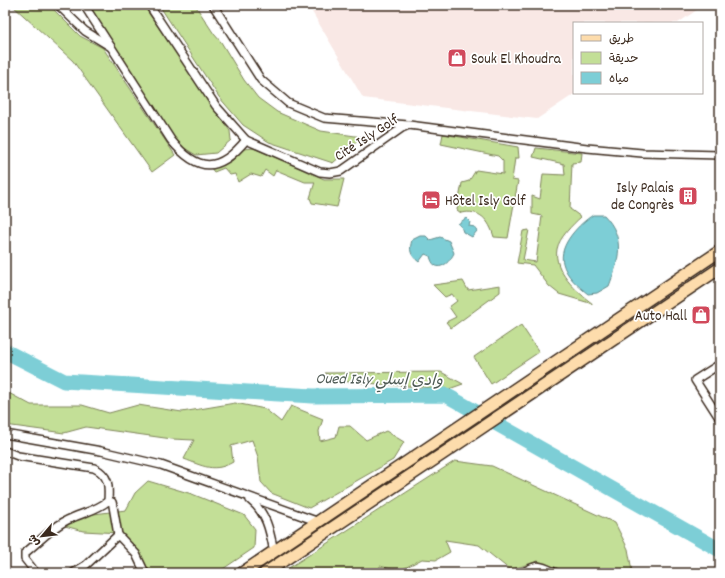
<svg xmlns="http://www.w3.org/2000/svg" width="725" height="578" font-family="Dekko,'Playpen Sans Arabic',sans-serif">
  <style>
    .built { fill: #f9e8e5 }
    .green { fill: #c3df97; stroke: #7f845a }
    .water { fill: #7dced6; stroke: #638c8c }
    .lines { fill: none; stroke-linecap: round; stroke-linejoin: round }
    .river { stroke: #7dced6; stroke-width: 15 }
    .street-casing { stroke: #3b2a1e; stroke-width: 10 }
    .primary-casing { stroke: #3b2a1e; stroke-width: 14 }
    .street { stroke: #fff; stroke-width: 7 }
    .primary { stroke: #fddcac; stroke-width: 11 }
    .labels { text-anchor: middle; stroke-width: 3.5; stroke-linejoin: round; paint-order: stroke }
    .poi-label { font-size: 15px; fill: #3b2a1e; stroke: #fff; text-anchor: start }
    .street-label { font-size: 15px; fill: #3b2a1e; stroke: #fff }
    .water-label { font-size: 16px; font-style: italic; fill: #4f5b55; stroke: #fff }
  </style>
  <rect width="100%" height="100%" fill="#fff"/>
  <filter id="ink" filterUnits="userSpaceOnUse"><feTurbulence type="fractalNoise" baseFrequency=".025" numOctaves="2"/><feDisplacementMap in="SourceGraphic" scale="8" xChannelSelector="R" yChannelSelector="G"/><feConvolveMatrix kernelMatrix="1 2 1 2 8 2 1 2 1" color-interpolation-filters="sRGB"/></filter>
  <g filter="url(#ink)">
    <!-- built -->
    <path class="built" d="M308,5h396l-26,18h-104v70h2l-39,26 -174,-21z"/>
    <!-- green -->
    <g class="green">
      <path d="M12,5h37l31,31 23,12 72,107 -23,17 -79,-111z"/>
      <path d="M88,5h55l87,126 1,9 -15,13 -20,2 -17,-10z"/>
      <path d="M159,5h36l19,29 7,8 23,38 14,18 19,14 44,19 41,6 -29,26 -64,-21 -26,-17 -24,-28z"/>
      <path d="M443,134l75,13 1,11h-4l-3,22 6,1 -10,57 -14,-1c-5,-17 -14,-28 -33,-24l-4,-3 5,-27 7,-2 7,-11 27,4v-13l-5,-5 -57,-12z"/>
      <path d="M254,148l70,31h20l-7,28 -25,-4 -2,-5 5,-16h-10l-29,-12 -3,6 -8,-6 -4,7 -10,-3 -13,8 -3,-8 -5,1 -6,-7 -10,4 -4,-5 22,-6 12,-12z"/>
      <path d="M536,148l46,5 -1,9 -9,1 -2,46 11,8c-8,7 -22,21 -24,32 -4,22 20,43 36,55l-34,-10 -10,-8 -16,-21 -16,-2 6,-32 6,-1 -6,30 13,2 6,-46 -10,-2v-18l8,3 3,-25 22,1 -1,-11 -31,-7z"/>
      <path d="M463,281l5,9 32,-5v7l-49,36 -5,-6 10,-5 -7,-10 8,-6 -5,-7 -7,3 -12,-12z"/>
      <path d="M521,325l18,27 -48,32 -17,-27z"/>
      <path d="M441,372l22,12 -14,5 -112,-8 -12,-8z"/>
      <path d="M5,391l26,14h51l27,8 29,-8 44,7 53,-9 30,6 16,13 10,-16 32,13 -4,12 1,10 16,-4 3,-11h11l16,14 20,-9 18,11 -11,18 -84,48 -38,-15 -10,-11 -3,-25 -6,-17 -21,6 2,16c-19,11 -30,4 -49,-3l10,-19 -22,-1 -86,-12 -22,6 -59,-8z"/>
      <path d="M455,461l37,5 123,57 13,26 4,22 5,2h-76l-23,-12 -28,9 -31,-25 -34,-5 5,12 -14,8 -14,-1 -23,12 -19,-5 -1,7h-98z"/>
      <path d="M148,481l44,13 52,21 11,14 -1,19 -37,25h-71l-26,-40 -37,-2 -18,-5 13,-10 48,-6 9,-17z"/>
    </g>
    <!-- water -->
    <g class="water">
      <path d="M593,215h11c22,23 15,45 5,71l-12,7 -9,1c-10,-8 -22,-18 -25,-31 -5,-18 17,-40 30,-48z"/>
      <path d="M466,218l4,4 -1,4 6,1 2,4 -5,6 -9,-5 -2,-6 -3,-2z"/>
      <path d="M420,236h6l4,4 10,-3 9,4 5,12c-6,13 -20,21 -24,3l-5,-2 -6,8c-9,-7 -10,-12 -7,-22z"/>
    </g>
    <g class="lines">
      <!-- river -->
      <path class="river" d="M5,351l59,30 249,15 133,-1 274,155"/>
      <defs>
        <g id="street">
          <path d="M58,5l27,26 26,16"/>
          <path d="M84,5l87,135c27,33 48,33 75,0"/>
          <path d="M149,5l67,101 30,34 74,32 10,1 11,-2 61,-43 7,-3 178,23 55,5 78,2"/>
          <path d="M213,5l48,75 27,23 36,15 84,7"/>
          <path d="M720,364l-25,16 25,39"/>
          <path d="M5,434l96,17 60,14 158,57"/>
          <path d="M5,451l13,5 76,12c15,7 15,17 14,33 -11,9 -23,11 -36,17 -18,7 -32,23 -47,35v6l11,14"/>
          <path d="M250,500c17,13 20,32 24,52"/>
          <path d="M108,501l4,1 1,4 5,29 18,19 9,19"/>
          <path d="M73,573l13,-8 32,-30"/>
          <path d="M522,573c16,-10 18,-8 34,0"/>
        </g>
        <g id="primary">
          <path d="M242,573l478,-322"/>
          <path d="M265,573l455,-305"/>
        </g>
      </defs>
      <!-- street casing -->
      <use href="#street" class="street-casing"/>
      <!-- primary casing -->
      <use href="#primary" class="primary-casing"/>
      <!-- street -->
      <use href="#street" class="street"/>
      <!-- primary -->
      <use href="#primary" class="primary"/>
    </g>
  </g>
  <!-- icons -->
  <defs>
    <symbol id="shop-square" viewBox="-11 -11 22 22"><rect x="-9" y="-9" width="18" height="18" rx="4" fill="#d1495b" stroke="#fff"/><path d="M-5-2.5h2.3a2.7 3.5 0 0 1 5.4 0H5L5.5 6h-11ZM-1.5-2.5h3a1.5 2.3 0 0 0-3 0Z" fill="#fff"/></symbol>
    <symbol id="building-square" viewBox="-11 -11 22 22"><rect x="-9" y="-9" width="18" height="18" rx="4" fill="#d1495b" stroke="#fff"/><path d="M-4-6H4V6H1V3H-1V6H-4ZM-2.5-4.3h1.7v1.8h-1.7ZM.8-4.3h1.7v1.8H.8ZM-2.5-1h1.7V.8h-1.7ZM.8-1h1.7V.8H.8Z" fill="#fff"/></symbol>
    <symbol id="hotel-square" viewBox="-11 -11 22 22"><rect x="-9" y="-9" width="18" height="18" rx="4" fill="#d1495b" stroke="#fff"/><path d="M-6-4.5h1.5V1H6V5H4.5V3h-9V5H-6ZM-4 0a1.8 1.8 0 1 1 3.6 0ZM.5 0V-2.5h3Q6-2.5 6 0Z" fill="#fff"/></symbol>
  </defs>
  <g fill-rule="evenodd">
    <use href="#shop-square" x="446" y="47" width="22" height="22"/>
    <use href="#building-square" x="677" y="185" width="22" height="22"/>
    <use href="#hotel-square" x="420" y="189" width="22" height="22"/>
    <use href="#shop-square" x="690" y="304" width="22" height="22"/>
  </g>
  <g class="labels">
    <!-- poi labels -->
    <g class="poi-label">
      <text x="471" y="63">Souk El Khoudra</text>
      <text x="674" y="192" text-anchor="end">Isly Palais<tspan x="674" dy="17">de Congrès</tspan></text>
      <text x="445" y="205">Hôtel Isly Golf</text>
      <text x="687" y="320" text-anchor="end">Auto Hall</text>
    </g>
    <!-- street labels -->
    <g class="street-label">
      <text transform="translate(366 137) rotate(-33)" y="5">Cité Isly Golf</text>
    </g>
    <!-- water labels -->
    <g class="water-label">
      <text transform="translate(379 378) rotate(1)" y="6">Oued Isly وادي إسلي</text>
    </g>
  </g>
  <!-- margin -->
  <rect width="725" height="578" fill="none" stroke="#fff" stroke-width="20"/>
  <rect x="10" y="10" width="705" height="558" fill="none" stroke="#3b2a1e" stroke-width="1.5" filter="url(#ink)"/>
  <!-- legend -->
  <rect x="573" y="22" width="130" height="72" fill="#ffffff" stroke="#b1aaa5"/>
  <rect x="581" y="35" width="20" height="6" fill="#fddcac" stroke="#b1aaa5"/>
  <text x="609" y="42" font-size="12" fill="#3b2a1e">طريق</text>
  <rect x="581" y="52" width="20" height="12" fill="#c3df97" stroke="#b1aaa5"/>
  <text x="609" y="62" font-size="12" fill="#3b2a1e">حديقة</text>
  <rect x="581" y="72" width="20" height="12" fill="#7dced6" stroke="#b1aaa5"/>
  <text x="609" y="82" font-size="12" fill="#3b2a1e">مياه</text>
  <!-- north arrow -->
  <g transform="translate(42 536) rotate(242)" stroke="#ffffff" stroke-width="3" paint-order="stroke">
  <path d="M0-3L7 15L0 10L-7 15Z" fill="#3b2a1e"/>
  <text y="-6" font-size="11" font-weight="bold" text-anchor="middle" fill="#3b2a1e">ش</text>
  </g>
</svg>
